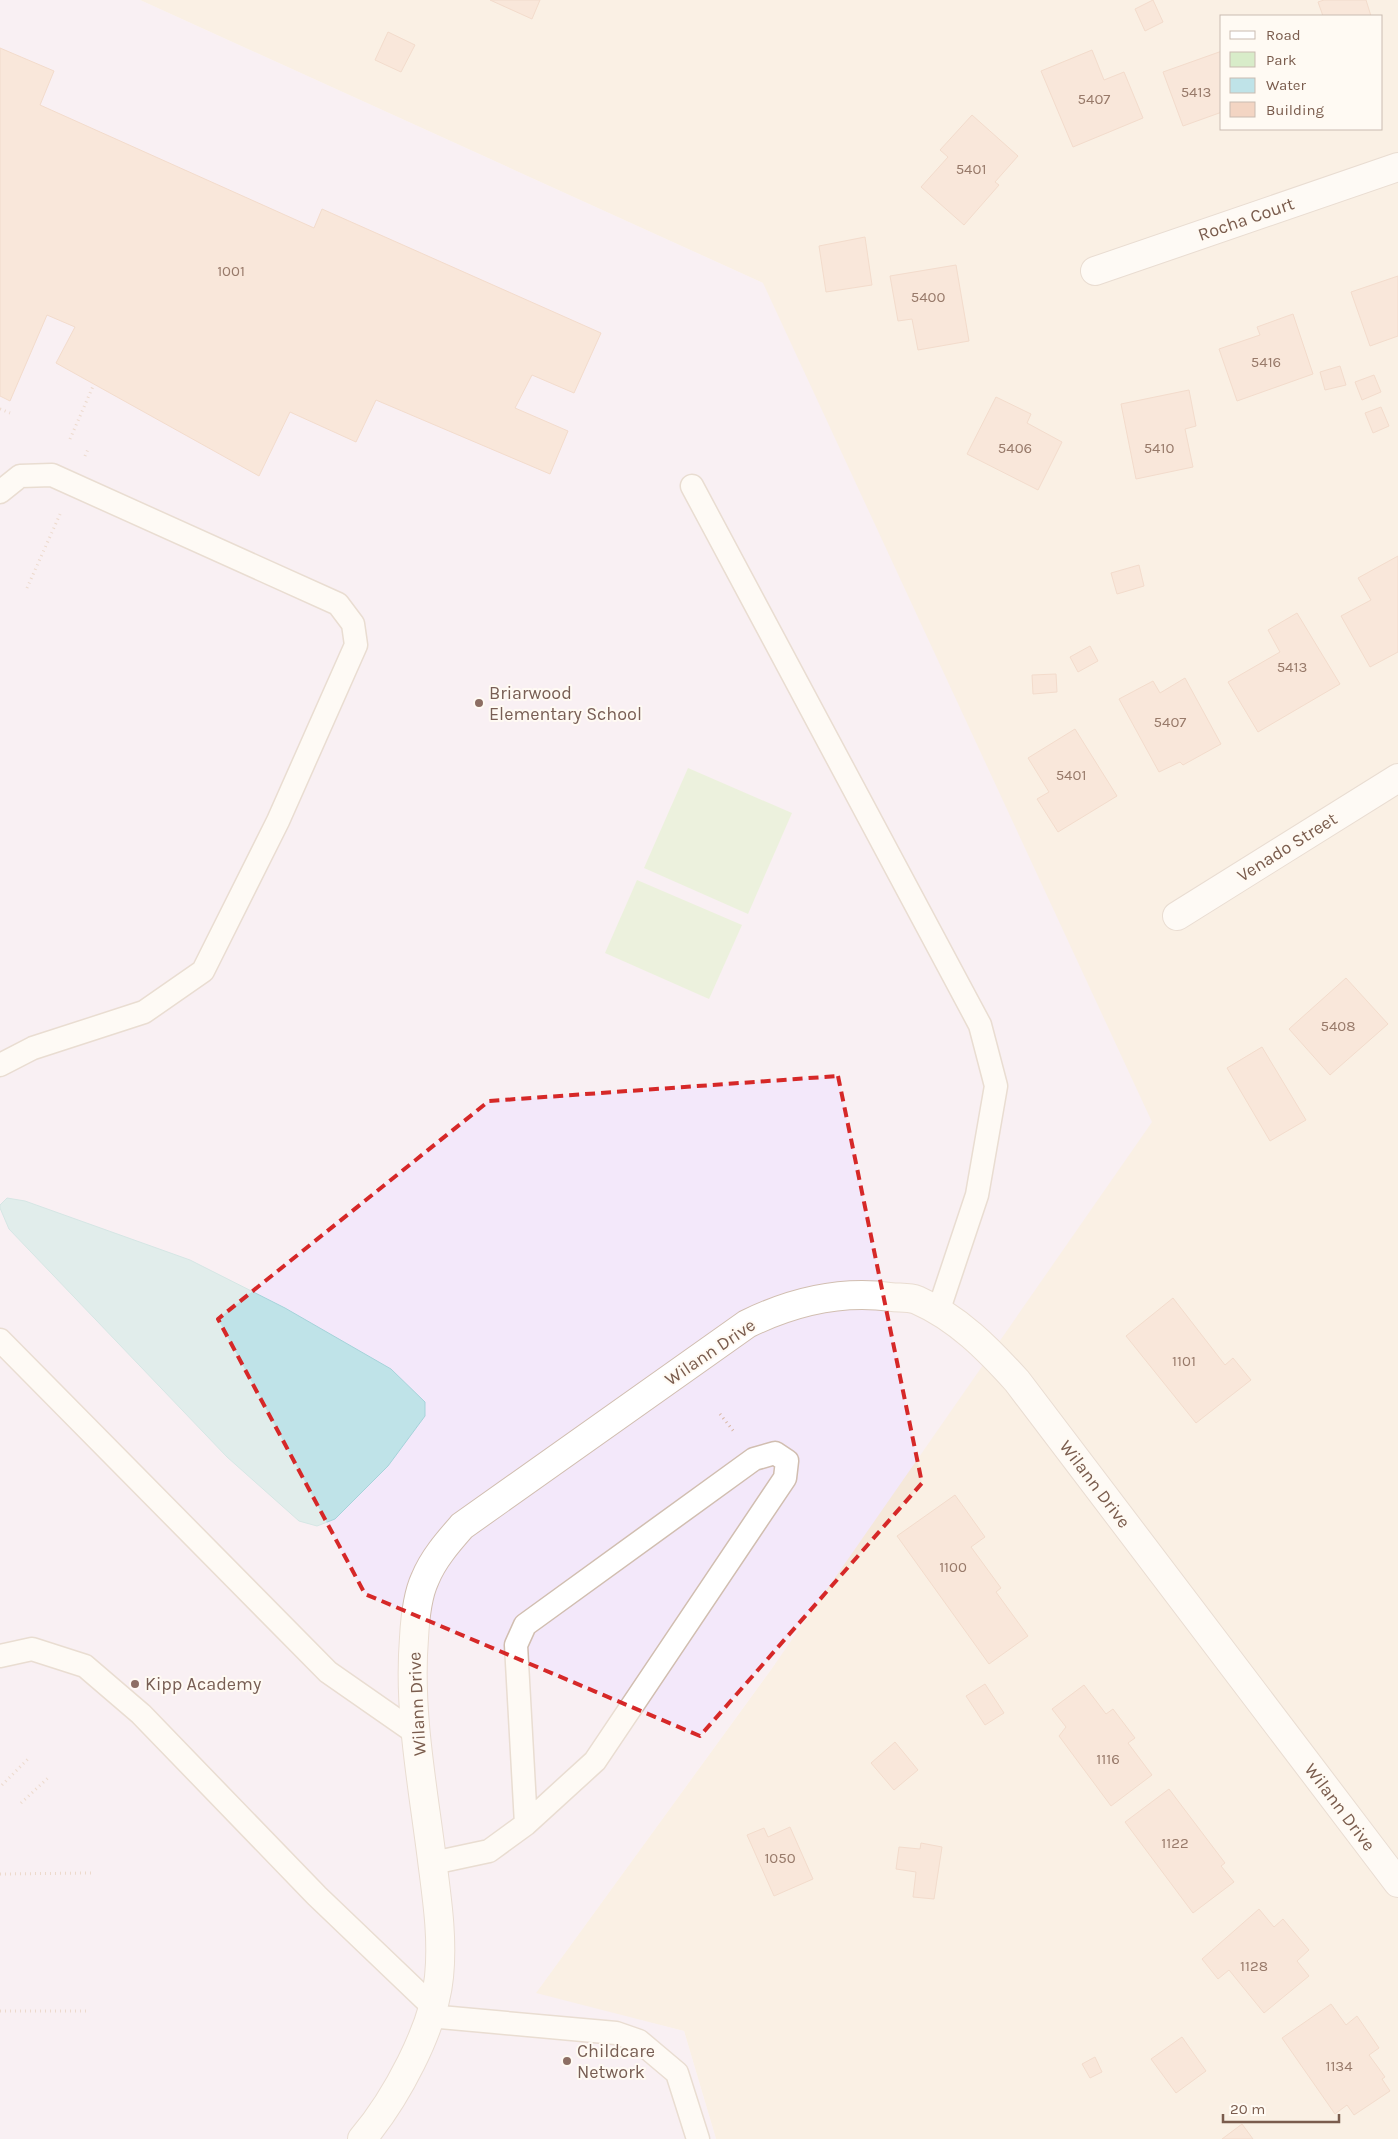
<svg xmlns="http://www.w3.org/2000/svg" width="1398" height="2139" font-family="Karla,sans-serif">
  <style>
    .residential { fill: #f5e8da; fill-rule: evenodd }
    .education { fill: #f3e8fa }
    .green { fill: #d8ecc9 }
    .water { fill: #bfe3e8; stroke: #a5d3da }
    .building { fill: #f3d5c3; stroke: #e6bba3 }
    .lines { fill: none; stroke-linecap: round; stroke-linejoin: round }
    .lane-casing { stroke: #d1beb0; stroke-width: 25 }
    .street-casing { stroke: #d1beb0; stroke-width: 30 }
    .path { stroke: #d9b8a5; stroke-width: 3; stroke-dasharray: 1 4; stroke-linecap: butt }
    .lane { stroke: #fff; stroke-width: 22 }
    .street { stroke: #fff; stroke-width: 28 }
    .marked { fill: none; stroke: #d62828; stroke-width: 4; stroke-dasharray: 10 6; stroke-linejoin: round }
    .education-dot { fill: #8d6e63; stroke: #fffaf3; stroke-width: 2 }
    .labels { text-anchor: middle; stroke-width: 4; stroke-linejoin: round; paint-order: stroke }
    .number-label { font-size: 15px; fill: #987a6a }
    .street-label { font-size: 18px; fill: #7a5c4d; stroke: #fffaf3 }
    .education-label { font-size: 18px; fill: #785e54; stroke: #fffaf3; text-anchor: start }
  </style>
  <rect width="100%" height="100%" fill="#fdf6ec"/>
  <!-- residential -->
  <path class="residential" d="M140,0h1258v2139h-682l-32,-108 -149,-37 240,-330 -12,-1381zM1222,16h160v113h-160z"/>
  <!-- education -->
  <path class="education" d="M0,0h140l623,283 389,839 -377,542 -239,329 148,38 32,108h-716z"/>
  <!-- green -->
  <g class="green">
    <path d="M688,768l104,45 -44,101 -104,-46z"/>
    <path d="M637,880l105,45 -33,74 -104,-46z"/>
  </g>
  <!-- water -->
  <path class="water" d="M7,1198l18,3 165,59 95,48 106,61 34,33v14l-37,50 -53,53 -18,7 -18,-5 -72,-64 -218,-228 -9,-21v-3z"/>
  <!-- building -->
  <g class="building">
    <path d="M490,0h50l-8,19z"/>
    <path d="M1153,0l10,22 -18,9 -10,-22z"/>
    <path d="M1324,0h42l5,16h-48l-5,-14z"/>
    <path d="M388,32l27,13 -14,27 -26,-12z"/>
    <path d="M0,48l54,23 -14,34 274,123 8,-19 279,124 -27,60 -42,-18 -17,33 53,23 -18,43 -174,-74 -20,42 -66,-30 -31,64 -203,-113 19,-36 -28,-12 -37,86 -10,-5z"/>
    <path d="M1092,50l12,30 20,-8 19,46 -70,29 -32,-76z"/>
    <path d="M1222,51v61l-39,14 -20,-54z"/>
    <path d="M972,115l46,41 -23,26 4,3 -35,40 -43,-38 27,-30 -8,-7z"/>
    <path d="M865,237l7,48 -46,7 -7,-46z"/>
    <path d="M956,265l13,76 -51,9 -6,-31 -14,2 -8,-45z"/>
    <path d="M1398,276v60l-28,10 -19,-54z"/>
    <path d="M1293,314l20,60 -76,27 -18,-52 41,-14 -3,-8z"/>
    <path d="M1340,366l6,19 -21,5 -5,-18z"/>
    <path d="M1374,375l7,17 -19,8 -7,-18z"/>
    <path d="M1189,390l7,36 -11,3 8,38 -57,12 -15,-75z"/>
    <path d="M996,397l35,17 -4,9 35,19 -24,48 -71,-36z"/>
    <path d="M1381,407l8,19 -16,7 -8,-20z"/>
    <path d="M1398,556v96l-28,15 -29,-51 30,-16 -13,-22z"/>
    <path d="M1139,565l5,21 -27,8 -6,-21z"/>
    <path d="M1297,613l43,71 -82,48 -30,-50 52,-30 -12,-22z"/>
    <path d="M1090,646l8,15 -20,11 -8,-15z"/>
    <path d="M1056,674l1,18 -24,2 -1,-19z"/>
    <path d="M1185,678l36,66 -38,21 -3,-3 -21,10 -40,-73 34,-18 7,12z"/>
    <path d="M1075,729l42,67 -59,36 -21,-33 12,-7 -21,-34z"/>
    <path d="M1346,978l42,46 -58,51 -41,-46z"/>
    <path d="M1262,1047l44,73 -36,21 -43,-73z"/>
    <path d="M1173,1298l52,67 8,-7 18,22 -55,43 -70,-87z"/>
    <path d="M955,1495l30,42 -14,10 30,41 -5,4 32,44 -39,28 -92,-128z"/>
    <path d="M985,1684l19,29 -19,12 -19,-29z"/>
    <path d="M1084,1685l22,29 7,-5 22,29 -7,5 24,32 -41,31 -52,-70 7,-9 -14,-18z"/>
    <path d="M895,1742l23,28 -24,20 -23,-27z"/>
    <path d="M1169,1789l56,74 -4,3 13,16 -41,31 -68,-91z"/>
    <path d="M790,1827l23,52 -39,17 -27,-61 17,-7 4,9z"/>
    <path d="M921,1843l21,4 -8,52 -21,-2 3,-25 -20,-3 3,-22 21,2z"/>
    <path d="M1259,1909l15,18 9,-8 26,31 -12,11 12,15 -45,37 -35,-43 -11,9 -16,-20z"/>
    <path d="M1331,2004l15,21 11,-9 22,32 -10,7 16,22 -3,2 8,12 -36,24 -7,-10 -12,9 -53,-76z"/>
    <path d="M1182,2037l24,34 -30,22 -25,-34z"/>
    <path d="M1095,2057l7,15 -12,6 -8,-14z"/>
    <path d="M1242,2124l11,15h-31z"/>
  </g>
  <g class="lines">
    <defs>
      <g id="lane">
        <path d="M692,486l288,539 16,61 -19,109 -39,117"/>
        <path d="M0,492l20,-16 32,-1 286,129 15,20 3,21 -78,176 -75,150 -59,41 -111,36 -33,17"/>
        <path d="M0,1340l328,332 89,62"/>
        <path d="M0,1656l32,-7 53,17 56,48 176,182 115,110"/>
        <path d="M433,1863l56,-12 37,-27 69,-63 190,-283 2,-17 -12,-8 -21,6 -229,166 -9,20 10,179"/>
        <path d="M429,2016l187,17 23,8 38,32 21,66"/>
      </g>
      <g id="street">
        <path d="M1095,271l303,-104"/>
        <path d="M1177,916l221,-138"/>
        <path d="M362,2139c33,-39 72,-110 77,-162 4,-39 -2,-78 -7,-117 -9,-73 -24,-148 -18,-222 1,-19 3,-42 11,-59 8,-20 23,-37 37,-53l285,-202c45,-22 93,-34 144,-27 8,1 18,0 26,3 41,18 71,49 100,81l381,502"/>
      </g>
    </defs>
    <!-- lane casing -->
    <use href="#lane" class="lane-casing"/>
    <!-- street casing -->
    <use href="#street" class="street-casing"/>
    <!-- path -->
    <g class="path">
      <path d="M0,409l10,4"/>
      <path d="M70,439l24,-55"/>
      <path d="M85,456l4,-9"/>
      <path d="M27,588l34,-76"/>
      <path d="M720,1414l15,19"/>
      <path d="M2,1785l27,-27"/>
      <path d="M21,1803l28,-26"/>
      <path d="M0,1874l91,-1"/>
      <path d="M0,2011h90"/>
    </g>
    <!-- lane -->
    <use href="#lane" class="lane"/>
    <!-- street -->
    <use href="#street" class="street"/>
  </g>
  <!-- marked area -->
  <path d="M0 0H1398V2139H0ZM838,1076l84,407 -222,253 -335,-142 -147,-275 271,-218z" fill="#fdf6ec" fill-opacity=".55" fill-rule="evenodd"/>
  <path class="marked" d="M838,1076l84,407 -222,253 -335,-142 -147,-275 271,-218z"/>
  <!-- markers -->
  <g class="education-dot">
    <circle cx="479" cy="703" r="5"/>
    <circle cx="135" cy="1684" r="5"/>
    <circle cx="567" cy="2061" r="5"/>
  </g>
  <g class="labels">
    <!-- number labels -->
    <g class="number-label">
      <text x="1196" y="97">5413</text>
      <text x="1094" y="104">5407</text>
      <text x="971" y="174">5401</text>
      <text x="231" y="276">1001</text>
      <text x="928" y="302">5400</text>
      <text x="1266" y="367">5416</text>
      <text x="1015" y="453">5406</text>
      <text x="1159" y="453">5410</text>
      <text x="1292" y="672">5413</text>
      <text x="1170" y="727">5407</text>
      <text x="1071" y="780">5401</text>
      <text x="1338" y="1031">5408</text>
      <text x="1184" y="1366">1101</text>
      <text x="953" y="1572">1100</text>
      <text x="1108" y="1764">1116</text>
      <text x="1175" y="1848">1122</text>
      <text x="780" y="1863">1050</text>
      <text x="1254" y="1971">1128</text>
      <text x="1339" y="2071">1134</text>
    </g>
    <!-- street labels -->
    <g class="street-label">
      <text transform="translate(1246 219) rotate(-19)" y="6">Rocha Court</text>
      <text transform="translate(1287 847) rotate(-32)" y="6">Venado Street</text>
      <text transform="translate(710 1352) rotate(-34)" y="6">Wilann Drive</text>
      <text transform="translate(1095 1484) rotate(53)" y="6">Wilann Drive</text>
      <text transform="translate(417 1704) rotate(-93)" y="6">Wilann Drive</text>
      <text transform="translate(1340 1807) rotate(53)" y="6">Wilann Drive</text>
    </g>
    <!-- education labels -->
    <g class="education-label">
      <text x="489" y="699">Briarwood<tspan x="489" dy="21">Elementary School</tspan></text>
      <text x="145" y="1690">Kipp Academy</text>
      <text x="577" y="2057">Childcare<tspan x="577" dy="21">Network</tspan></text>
    </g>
  </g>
  <!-- legend -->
  <rect x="1220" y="15" width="162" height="115" fill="#fffaf3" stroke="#cabbb1"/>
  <rect x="1230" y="31" width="25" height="8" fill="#ffffff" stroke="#cabbb1"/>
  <text x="1266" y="40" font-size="15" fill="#7a5c4d">Road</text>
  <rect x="1230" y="52" width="25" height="15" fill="#d8ecc9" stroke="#cabbb1"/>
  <text x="1266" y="65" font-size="15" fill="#7a5c4d">Park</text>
  <rect x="1230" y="78" width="25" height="15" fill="#bfe3e8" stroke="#cabbb1"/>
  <text x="1266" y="90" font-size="15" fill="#7a5c4d">Water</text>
  <rect x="1230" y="102" width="25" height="15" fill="#f3d5c3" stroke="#cabbb1"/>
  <text x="1266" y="115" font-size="15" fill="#7a5c4d">Building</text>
  <!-- scale -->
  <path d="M1223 2114v8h116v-8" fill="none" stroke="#7a5c4d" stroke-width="2.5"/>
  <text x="1230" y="2114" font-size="15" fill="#7a5c4d" stroke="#fffaf3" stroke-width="4" paint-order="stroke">20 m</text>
</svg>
